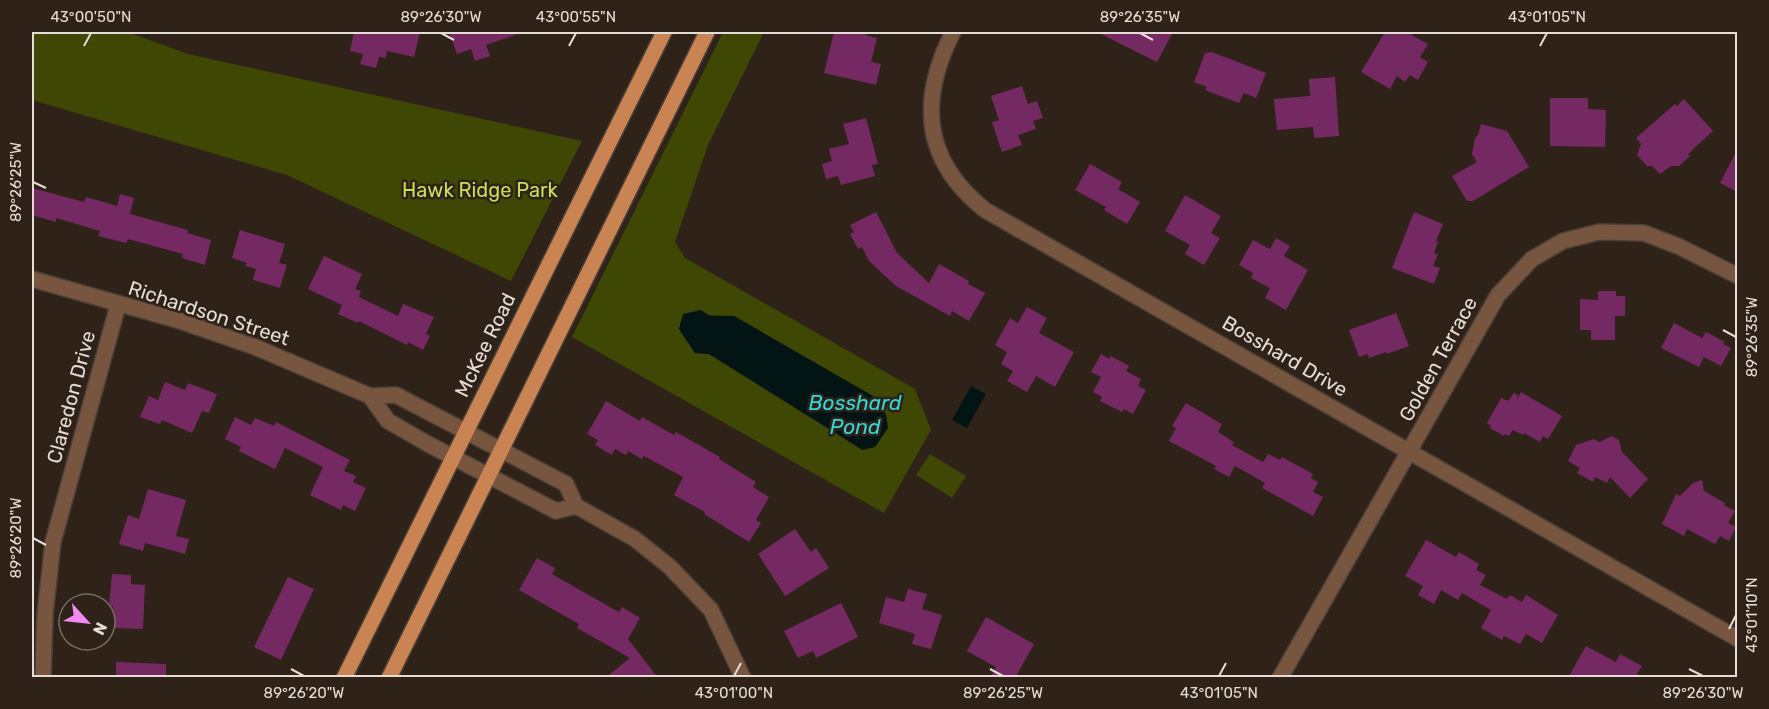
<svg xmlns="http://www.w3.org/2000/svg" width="1769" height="709" font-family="Rubik,sans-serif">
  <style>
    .green { fill: #3e4704; fill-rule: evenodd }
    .water { fill: #021414 }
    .building { fill: #752963 }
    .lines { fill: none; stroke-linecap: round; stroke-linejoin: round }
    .minor-casing { stroke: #4b4037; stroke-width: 18 }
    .major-casing { stroke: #4b4037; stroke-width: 18 }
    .minor { stroke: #78553e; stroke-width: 15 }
    .major { stroke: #ca8352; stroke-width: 15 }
    .ticks { fill: none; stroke: #e4dcd5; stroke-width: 2 }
    .labels { text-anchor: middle; stroke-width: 5; stroke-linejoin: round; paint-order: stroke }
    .park-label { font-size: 20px; fill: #c8df5b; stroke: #2e2219 }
    .street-label { font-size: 20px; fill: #e4dcd5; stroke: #2e2219 }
    .water-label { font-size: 21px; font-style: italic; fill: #34d7da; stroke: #2e2219 }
    .neatline { fill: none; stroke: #e4dcd5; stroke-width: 2 }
    .ticks-label { font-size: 15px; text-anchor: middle; fill: #e4dcd5 }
  </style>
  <rect width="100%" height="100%" fill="#2e2219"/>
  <!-- green -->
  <g class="green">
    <path d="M32,32h96l60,22 394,87 -71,140 -224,-106 -255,-75z"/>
    <path d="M723,32h41l-56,113 -33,97 10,16 230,131 16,41 -47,83 -312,-176zM683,314l51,2 144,83 -16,51 -153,-96 -14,-1 -16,-24z"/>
    <path d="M930,454l36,22 -14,22 -36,-23z"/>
  </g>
  <!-- water -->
  <g class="water">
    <path d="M701,310l9,6h24l144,83 8,16 2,13 -13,19 -12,3 -154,-96 -14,-1 -16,-24 4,-15z"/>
    <path d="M971,386l15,8 -19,34 -15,-8z"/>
  </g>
  <!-- building -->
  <g class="building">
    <path d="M354,32h66l-6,25 -27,-6 -1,7 -7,-1 -3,11 -16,-4 3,-10 -13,-3z"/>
    <path d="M449,32h68l1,2 -32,11 4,11 -15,5 -4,-12 -14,5z"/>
    <path d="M834,32h32l-1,3 12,3 -6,24 10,2 -5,21 -52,-12z"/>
    <path d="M1097,32h76l-16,30z"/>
    <path d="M1385,32h21l22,12 -8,13 8,5 -10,18 -8,-5 -5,7 -8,-6 -7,13 -29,-17z"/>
    <path d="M1212,52l54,21 -10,25 -12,-5 -5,10 -34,-13 2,-3 -13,-5 11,-29z"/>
    <path d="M1335,77l4,59 -25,2 -1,-11 -36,3 -3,-31 36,-3 -1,-17z"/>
    <path d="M1022,86l6,18 9,-3 6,17 -10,3 3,8 -18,6 4,10 -20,7 -10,-30 7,-2 -8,-24z"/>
    <path d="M1550,98h38v11l18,1 -1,37 -55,-1z"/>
    <path d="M1684,99l29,32 -25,23 2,2 -11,10h-8l-11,8 -8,-8h-5l-10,-11 4,-11 -5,-6 39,-34 2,2z"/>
    <path d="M866,118l12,46 -6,1 3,11 -34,9 -3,-9 -12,3 -4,-15 10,-3 -3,-12 20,-5 -6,-20z"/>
    <path d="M1481,124l26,7 22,36 -56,34h-6l-15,-25 25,-14 -5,-8 3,-16 3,-3z"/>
    <path d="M1737,150v42l-17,-9z"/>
    <path d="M1090,164l32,18 -4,7 22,13 -13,22 -23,-14 2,-3 -31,-17z"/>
    <path d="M32,188l52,14 2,-5 31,9 3,-12 14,4 -4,16 58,16 -1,3 24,7 -6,25 -23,-7 1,-4 -55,-15 -2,4 -28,-7 2,-5 -44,-13v4l-24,-7z"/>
    <path d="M1185,195l36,21 -10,17 9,5 -16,27 -19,-11 5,-9 -25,-14z"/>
    <path d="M876,212l21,41 32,30 10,-19 30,17 -1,3 17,9 -16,28 -17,-10 -2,5 -54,-30 -27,-25 -7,-14 -4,2 -8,-15 4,-2 -4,-7z"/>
    <path d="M1414,212l29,12 -7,17 2,1 -4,11 4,1 -5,12 7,2 -6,16 -42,-16z"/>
    <path d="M240,230l45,14 -6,19 8,2 -7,23 -27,-8 3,-11 -11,-3 2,-3 -15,-5z"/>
    <path d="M1276,238l14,8 -6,10 24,14 -22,40 -21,-12 5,-10 -19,-10 2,-5 -14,-8 14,-25 17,9z"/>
    <path d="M324,256l38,18 -7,15 6,2 -2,6 39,19 5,-12 31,13 -8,17 4,2 -7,14 -15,-8 -1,3 -48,-24 -1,2 -20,-9 4,-9 -34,-16z"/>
    <path d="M1598,291h18v5h9v20h-10v24h-24v-10h-11v-31l18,1z"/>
    <path d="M1027,307l20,11 -8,15 35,19 -19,35 -19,-11 -9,16 -20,-11 6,-10 -12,-7 6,-12 -12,-7 15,-27 8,5z"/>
    <path d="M1396,313l13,33 -22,8 -1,-2 -17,6 -1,-4 -9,3 -10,-27z"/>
    <path d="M1674,323l28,15 4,-6 19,10 -2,2 8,4 -10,18 -17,-9 -5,10 -38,-19z"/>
    <path d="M1101,354l8,5 2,-3 18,10 -3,5 15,8 -3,7 8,4 -13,24 -9,-5 -2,3 -22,-11 2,-4 -9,-5 8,-15 -10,-5z"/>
    <path d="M165,382l20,8 3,-7 29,11 -8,19 -7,-2 -10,22 -30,-13 -2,4 -20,-7 9,-21 9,4z"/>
    <path d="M1521,392l41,24 -14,23 -5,-3 -3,6 -16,-9 -1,2 -10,-5 -4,6 -5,-2v2l-14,-8 1,-2 -4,-3 14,-25 7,3 6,-8 4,2 -2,6z"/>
    <path d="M606,401l34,20 2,-4 32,18 2,-3 44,25 -1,2 37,23 -3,5 16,10 -13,23 5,3 -12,19 -45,-28 1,-2 -31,-17 9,-18 -39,-21 -2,3 -14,-8 -2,4 -11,-6 -3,6 -17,-10 3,-5 -11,-6z"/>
    <path d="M1186,403l36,21 -4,8 16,10 -2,3 31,17 5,-8 12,6 2,-3 31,17 -2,4 7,4 -5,10 10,5 -10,19 -51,-28 3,-5 -30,-17 -6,11 -15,-8 2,-3 -47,-25 7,-13 -4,-2z"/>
    <path d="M235,417l16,8 4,-7 19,8 2,-4 74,38 -6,11 12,5 -3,6 13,6 -11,23 -12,-6 -2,5 -31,-15 13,-28 -38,-19 -10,21 -36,-18 2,-4 -16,-8z"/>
    <path d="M1612,436l7,4 3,12 26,27 -18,19 -20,-21 -3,6 -12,-6 -2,5 -16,-9 3,-5 -12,-7 8,-16 18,-6 5,3z"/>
    <path d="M1702,480l2,11 21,12 -1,2 11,6 -7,12 8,4 -7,14 -9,-5 -5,8 -28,-15 -3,7 -22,-12 14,-30 4,2 13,-13z"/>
    <path d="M148,489l38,11 -10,36 13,3 -4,15 -40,-11 -2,8 -24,-7 9,-29 11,4z"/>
    <path d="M795,529l16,23 5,-4 13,20 -44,28 -27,-42z"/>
    <path d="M1426,540l30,17 3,-5 20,12 -3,6 10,5 -6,10 27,14 3,-4 12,7 4,-7 32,20 -16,28 -16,-9 -6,10 -16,-8 -2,4 -21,-12 10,-18 -29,-17 -4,7 -17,-10 -7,14 -16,-9 5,-9 -18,-10z"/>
    <path d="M537,558l18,10 -3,6 26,15 41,23 3,-5 18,11 -12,21 30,39h-53l25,-20 -53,-30 2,-4 -60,-34z"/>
    <path d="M112,574l19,1v9l14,1 -2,44 -31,-1 1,-22h-4z"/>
    <path d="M288,577l26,12 -33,71 -27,-13z"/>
    <path d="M908,589l19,5 -5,15 20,6 -11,34 -19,-5 3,-10 -36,-11 7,-26 18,5z"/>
    <path d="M841,603l17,34 -42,21 -3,-7 -15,7 -14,-27z"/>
    <path d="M986,617l48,27 -19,34h-25l6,-11 -29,-16z"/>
    <path d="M1586,646l30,16 4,-8 22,12 -5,8 6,4h-75z"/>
    <path d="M116,662l50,2v14h-50z"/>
  </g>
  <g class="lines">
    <defs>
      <g id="minor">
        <path d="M953,32c-34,67 -31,128 32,178l753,429"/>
        <path d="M32,279l145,41 78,27 115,49 26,-1 170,89 10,22 59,33 35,28 41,43 32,68"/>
        <path d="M370,396l18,25 40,23 128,67 20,-5"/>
        <path d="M43,678l2,-64 8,-72 65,-237"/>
        <path d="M1280,678l218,-383 34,-36 31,-18 36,-9 45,1 36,14 58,29"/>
      </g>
      <g id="major">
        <path d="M344,678l320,-646"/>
        <path d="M389,678l318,-646"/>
      </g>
    </defs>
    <!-- minor casing -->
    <use href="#minor" class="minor-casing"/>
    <!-- major casing -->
    <use href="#major" class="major-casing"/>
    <!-- minor -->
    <use href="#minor" class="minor"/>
    <!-- major -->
    <use href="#major" class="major"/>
  </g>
  <!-- ticks -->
  <path class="ticks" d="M441,33l13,7M1140,33l13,7M84,46l7,-13M569,46l7,-13M1540,46l7,-13M33,182l13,6M1723,330l13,7M33,538l13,7M1729,629l7,-14M291,669l13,7M990,669l13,7M1689,669l14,7M734,676l7,-13M1219,676l7,-13"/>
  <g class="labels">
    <!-- park labels -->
    <g class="park-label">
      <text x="480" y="197">Hawk Ridge Park</text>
    </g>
    <!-- street labels -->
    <g class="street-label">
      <text transform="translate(209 313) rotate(18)" y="7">Richardson Street</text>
      <text transform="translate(485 345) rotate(-64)" y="7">McKee Road</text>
      <text transform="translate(1285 356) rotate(30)" y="7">Bosshard Drive</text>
      <text transform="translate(1438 359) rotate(-61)" y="7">Golden Terrace</text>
      <text transform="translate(71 397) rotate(-75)" y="7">Claredon Drive</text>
    </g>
    <!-- water labels -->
    <g class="water-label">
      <text x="855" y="410">Bosshard<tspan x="855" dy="24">Pond</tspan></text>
    </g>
  </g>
  <!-- border -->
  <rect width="1769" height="709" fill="none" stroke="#2e2219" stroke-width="66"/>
  <!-- north arrow -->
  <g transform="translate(87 622) rotate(117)"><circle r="28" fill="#2e2219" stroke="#776c64" stroke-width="1.5"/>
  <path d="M0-4.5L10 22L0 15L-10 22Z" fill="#f38af2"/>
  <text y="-9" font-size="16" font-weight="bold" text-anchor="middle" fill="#e4dcd5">N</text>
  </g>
  <rect x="33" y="33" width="1703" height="643" class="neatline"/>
  <g class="ticks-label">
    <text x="91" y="22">43°00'50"N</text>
    <text x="441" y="22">89°26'30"W</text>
    <text x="576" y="22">43°00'55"N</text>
    <text x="1140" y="22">89°26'35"W</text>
    <text x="1547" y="22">43°01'05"N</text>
    <text transform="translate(16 182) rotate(-90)" y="5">89°26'25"W</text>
    <text transform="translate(1752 337) rotate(-90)" y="5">89°26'35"W</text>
    <text transform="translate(16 538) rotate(-90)" y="5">89°26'20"W</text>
    <text transform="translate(1752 615) rotate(-90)" y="5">43°01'10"N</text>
    <text x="304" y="698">89°26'20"W</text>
    <text x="734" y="698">43°01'00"N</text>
    <text x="1003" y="698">89°26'25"W</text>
    <text x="1219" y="698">43°01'05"N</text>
    <text x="1703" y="698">89°26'30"W</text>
  </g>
</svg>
